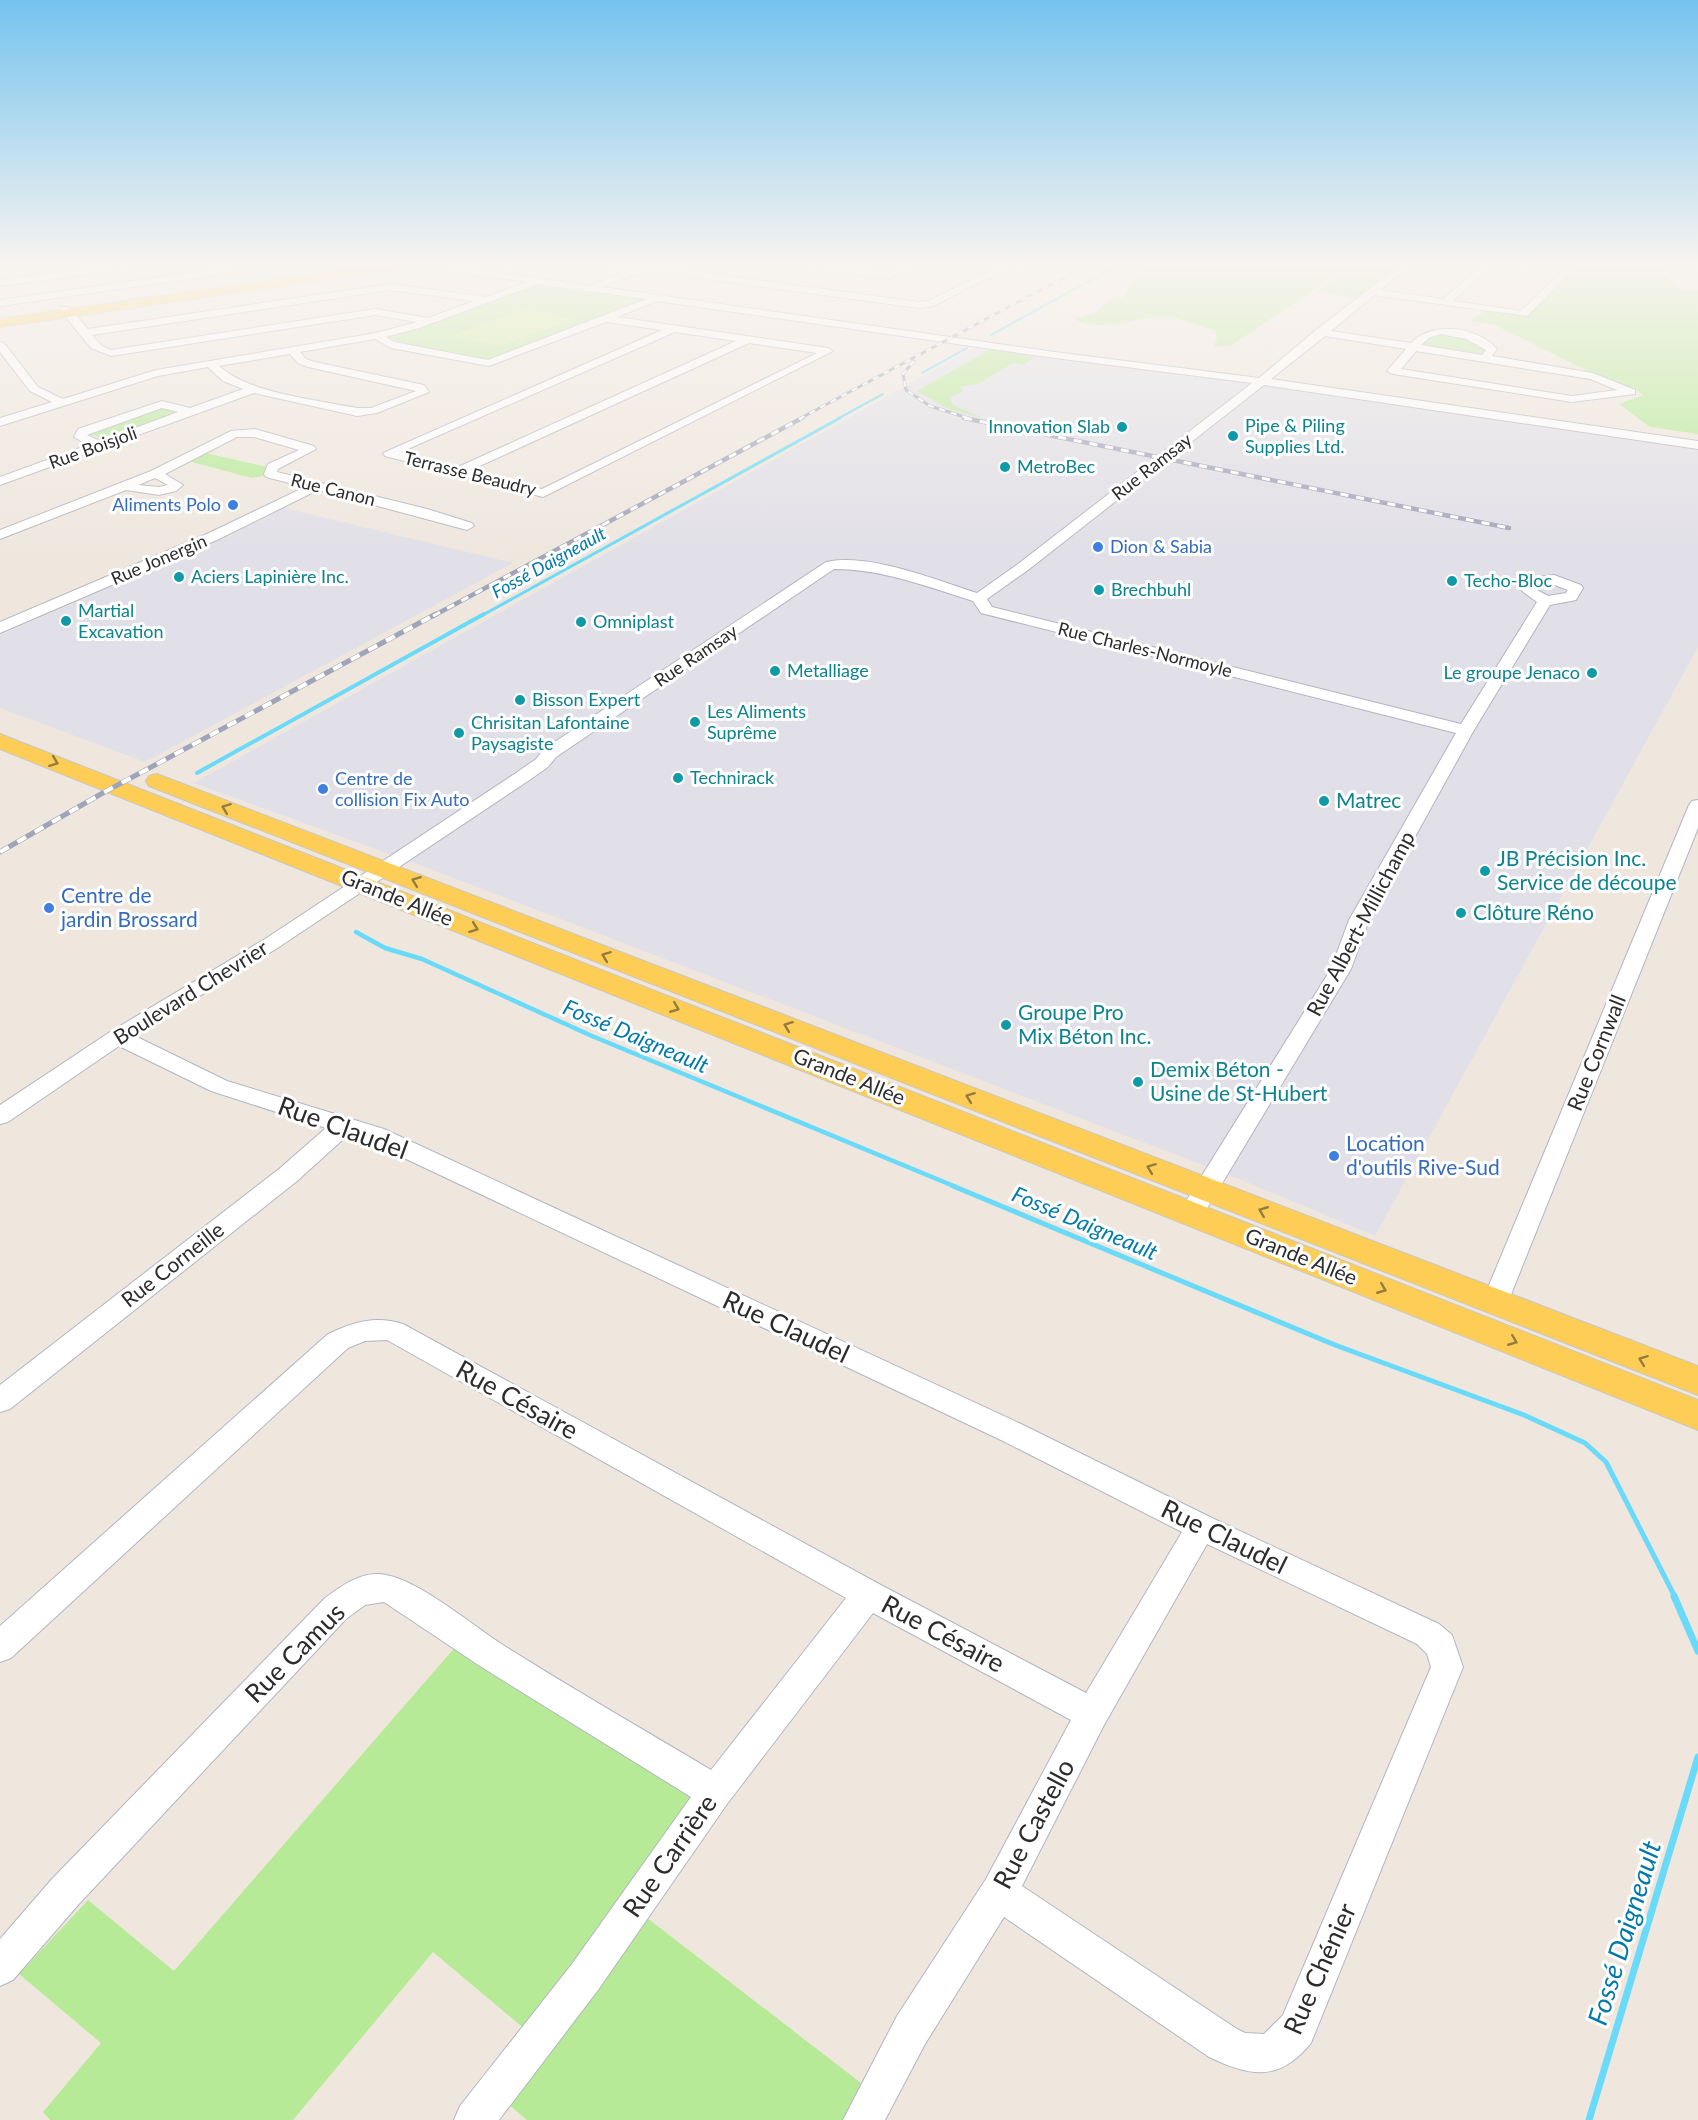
<svg xmlns="http://www.w3.org/2000/svg" width="1698" height="2120" font-family="Lato,sans-serif">
  <style>
    .industrial { fill: #e1dfe7 }
    .green { fill: #b7ea96 }
    .pitch { fill: #cdf291 }
    .lines { fill: none; stroke-linecap: round; stroke-linejoin: round }
    .stream-far5 { stroke: #69daf9; stroke-width: 2 }
    .stream-far4 { stroke: #69daf9; stroke-width: 3 }
    .stream-far3 { stroke: #69daf9; stroke-width: 4 }
    .stream-far2 { stroke: #69daf9; stroke-width: 4.5 }
    .stream-far1 { stroke: #69daf9; stroke-width: 5 }
    .stream { stroke: #69daf9; stroke-width: 7 }
    .minor-casing { stroke: #b2b5c1; stroke-width: 2 }
    .major-casing { stroke: #c8c8c8; stroke-width: 2 }
    .minor { fill: #fff; fill-rule: evenodd }
    .major { fill: #fdcd55; fill-rule: evenodd }
    .rail-far2-casing { stroke: #a0a4b8; stroke-width: 3 }
    .rail-far1-casing { stroke: #a0a4b8; stroke-width: 4.5 }
    .rail-casing { stroke: #a0a4b8; stroke-width: 5 }
    .rail-far2 { stroke: #fff; stroke-width: 2; stroke-dasharray: 6; stroke-linecap: butt }
    .rail-far1 { stroke: #fff; stroke-width: 3; stroke-dasharray: 8; stroke-linecap: butt }
    .rail { stroke: #fff; stroke-width: 4; stroke-dasharray: 10; stroke-linecap: butt }
    .oneway { stroke: #947c40 }
    .culture-dot { fill: #0f9aa8; stroke: #fff; stroke-width: 2 }
    .shop-dot { fill: #3f7fe0; stroke: #fff; stroke-width: 2 }
    .labels { text-anchor: middle; stroke-width: 6; stroke-linejoin: round; paint-order: stroke }
    .far-culture-label { font-size: 18px; fill: #0d838f; stroke: #fff; text-anchor: start }
    .far-street-label { font-size: 18px; fill: #2c2c2c; stroke: #fff }
    .far-shop-label { font-size: 18px; fill: #366cbe; stroke: #fff; text-anchor: start }
    .far-water-label { font-size: 18px; font-style: italic; fill: #0279ab; stroke: #fff }
    .culture-label { font-size: 21px; fill: #0d838f; stroke: #fff; text-anchor: start }
    .shop-label { font-size: 21px; fill: #366cbe; stroke: #fff; text-anchor: start }
    .street-label { font-size: 21px; fill: #2c2c2c; stroke: #fff }
    .water-label { font-size: 22px; font-style: italic; fill: #0279ab; stroke: #fff }
    .near-street-label { font-size: 26px; fill: #2c2c2c; stroke: #fff }
    .near-water-label { font-size: 27px; font-style: italic; fill: #0279ab; stroke: #fff }
  </style>
  <rect width="100%" height="100%" fill="#efe7de"/>
  <!-- industrial -->
  <g class="industrial">
    <path d="M976,347l304,41 418,61v198l-323,589 -133,-56 -825,-316 -223,-81z"/>
    <path d="M280,507l233,56 -368,199 -145,-54v-73l233,-101z"/>
  </g>
  <!-- green -->
  <g class="green">
    <path d="M1149,265h201l-118,80 -19,2 4,-8 -2,-8c-17,-5 -36,-15 -54,-14 -27,0 -60,17 -87,2l24,-7c5,-11 15,-12 26,-14l5,-14z"/>
    <path d="M1354,265h46l-43,33 -40,-6z"/>
    <path d="M1579,265h89l-6,9 17,14 19,3v143l-48,-7 -31,-23 24,-9 -9,-7 -20,-4 -119,-59 -25,-4 17,-11 40,5z"/>
    <path d="M540,283l108,16 -154,62 -12,1 -71,-15 -23,-10 49,-15z"/>
    <path d="M1435,332l37,4 20,13 -7,10 -71,-11z"/>
    <path d="M991,349l44,8 -12,8 -10,-2 -35,21 -19,3 5,4 -14,6 1,6 4,3 28,12 -34,-9 -32,-18z"/>
    <path d="M160,406l20,6 -75,27 -20,-6z"/>
    <path d="M201,452l66,15 1,8 -16,3 -68,-18z"/>
    <path d="M457,1645l262,163 -77,106 241,186 -11,20h-345l-18,-15 36,-59 -112,-94 -140,168h-243l-7,-8 58,-69 -82,-69 69,-74 86,71z"/>
  </g>
  <!-- pitch -->
  <path class="pitch" d="M523,309l50,10 -72,27 -50,-10z"/>
  <g class="lines">
    <!-- stream-far5 -->
    <g class="stream-far5">
      <path d="M991,335l127,-70"/>
      <path d="M922,373l45,-25"/>
      <path d="M837,419l46,-25"/>
    </g>
    <!-- stream-far4 -->
    <path class="stream-far4" d="M481,616l359,-198"/>
    <!-- stream-far3 -->
    <path class="stream-far3" d="M197,773l287,-159"/>
    <!-- stream-far2 -->
    <path class="stream-far2" d="M356,932l29,16 37,11 170,77 364,151"/>
    <!-- stream-far1 -->
    <path class="stream-far1" d="M953,1186l382,159 189,70 61,28 21,19 69,135"/>
    <!-- stream -->
    <g class="stream">
      <path d="M1674,1596l24,55"/>
      <path d="M1589,2120l109,-363"/>
    </g>
    <defs>
      <g id="minor">
        <path d="M0,265h14l-14,4z"/>
        <path d="M113,265h26l-5,3 -134,18v-6z"/>
        <path d="M229,265h16l-35,11 -210,30v-6l210,-30z"/>
        <path d="M421,265h24l145,21 32,-13 -26,-8h16l19,5 28,-5h20l9,5 53,8 178,24 9,-1 74,-36h12l-81,41 -14,2 -178,-24 -55,-9 -17,-6 -36,6 -31,12 453,65 204,26 57,-48 84,-65h11l-31,25 63,9 39,-34h10l-39,36 68,10 47,-46h10l-51,51 -153,-21 -43,36 80,12c22,-22 65,-17 86,6l-5,7 101,17 42,17v4l-63,8 -179,-28 -6,-3 19,-22 -81,-13 -54,43 427,62v8l-434,-64 -236,185 -41,29 5,8 469,117 76,-122 -15,-11 8,-13 24,-3 27,10 2,3 -7,12 -26,5 -76,125 -105,190 -18,49 -151,251 -9,3 -9,-3 -4,-6 153,-245 18,-49 107,-187 -475,-120 -8,-12c-45,-14 -90,-32 -139,-32l-278,188 -8,10 -20,14 -249,166 -144,89 92,45 157,48 637,295 191,94 227,106 13,11 11,32 -152,376c-32,39 -60,34 -102,14l-205,-140 -79,127 -40,76h-42l54,-104 89,-137 85,-159 -198,-107 -146,191 -129,186 -99,130h-45l6,-14 112,-142 119,-167 -211,-131 -96,-64 -19,3 -19,14 -268,286 -65,75 -13,6v-47l52,-60 272,-280c17,-13 39,-29 62,-24 34,6 86,50 117,70 68,43 138,83 208,125l135,-172 -459,-258 -22,1 -17,7 -337,310 -11,4v-36l328,-292c25,-12 48,-19 75,-10l476,260 207,109 96,-161 -181,-92 -633,-299 -20,-6 -51,46 -287,228 -10,3v-27l279,-216 47,-41 -115,-37 -92,-45 -111,76 -8,2v-19l110,-73 155,-93 251,-166 20,-14 8,-10 282,-187c41,-10 111,18 151,31l41,-29 234,-181 -197,-25 -398,-57 -40,16 211,31 5,3 -290,146 -158,-41 -2,-3 279,-123 -56,-8 -117,44 -98,-18 -16,-9 -75,13 6,7 9,3 109,23 5,7 -52,21 -20,3 -103,-23 -254,92v-8l88,-32 -14,-8 4,-8 84,-28 28,7 53,-19 -20,-8 -15,-14 -50,9 -158,50v-8l52,-16 -22,-11 -30,-39v-10l4,1 34,44 25,12 93,-29 220,-37 41,-11 -42,-7 -264,41 -20,-8 -30,-37v-4h8l19,22 302,-45 96,13 41,-15 -101,-14zM538,284l108,15 -158,61 -94,-18 -8,-5 33,-9zM390,290l84,11 -46,17 -53,-9 -264,41 -9,-4 -10,-11zM675,332l61,9 -278,126 -57,-15zM1440,334l26,5 20,11 -4,5 -61,-10 8,-7zM749,343l68,10 -275,136 -71,-19zM1416,351l174,28 27,11 -45,6 -171,-27zM290,354l8,9 10,4 108,24 -45,17h-14c-40,-8 -109,-15 -138,-42zM162,408l16,4 -78,29 -13,-6zM1552,584l16,6 -2,3 -18,3 -11,-6 3,-5zM1207,1544l210,100 10,10 4,13 -148,348 -19,19 -19,-1 -8,-4 -215,-143 82,-161z"/>
        <path d="M793,265h31l65,7 19,-7h14l-32,13 -92,-10z"/>
        <path d="M255,429l59,17 2,3 -38,20 -1,3 150,37 45,14 2,3 -7,4 -149,-40 -99,49 -219,94v-11l209,-89 96,-46 -39,-10 -2,-3 4,-10 31,-14 -45,-13h-17l-72,37 18,11 -7,6 -17,4 -33,-5 -126,49v-9l151,-59 80,-40zM155,478l13,7 -9,2 -21,-2z"/>
        <path d="M1698,800v28l-190,474 -4,7 -9,3 -9,-3 -4,-7 207,-497 3,-4z"/>
      </g>
      <g id="major">
        <path d="M375,265h30l-6,4 -399,58v-8z"/>
        <path d="M0,734l1698,666v30l-1698,-681z"/>
        <path d="M157,774l1541,592v29l-1549,-609 -3,-5 3,-5z"/>
      </g>
    </defs>
    <!-- minor casing -->
    <use href="#minor" class="minor-casing"/>
    <!-- major casing -->
    <use href="#major" class="major-casing"/>
    <!-- minor -->
    <use href="#minor" class="minor"/>
    <!-- major -->
    <use href="#major" class="major"/>
    <defs>
      <g id="rail-far2">
        <path d="M914,361l-11,13 3,16 24,16 41,13"/>
        <path d="M799,419l288,-154"/>
      </g>
      <g id="rail-far1">
        <path d="M964,418l545,110"/>
        <path d="M433,616l369,-198"/>
      </g>
      <path id="rail" d="M0,852l101,-58 335,-180"/>
    </defs>
    <!-- rail-far2 casing -->
    <use href="#rail-far2" class="rail-far2-casing"/>
    <!-- rail-far1 casing -->
    <use href="#rail-far1" class="rail-far1-casing"/>
    <!-- rail casing -->
    <use href="#rail" class="rail-casing"/>
    <!-- rail-far2 -->
    <use href="#rail-far2" class="rail-far2"/>
    <!-- rail-far1 -->
    <use href="#rail-far1" class="rail-far1"/>
    <!-- rail -->
    <use href="#rail" class="rail"/>
  </g>
  <!-- one-way arrows -->
  <defs><path id="oneway-chevron" d="M-2-3.5L2.5 0L-2 3.5" fill="none" stroke-width="1.6" stroke-linecap="round" stroke-linejoin="round" transform="scale(1.5)"/></defs>
  <g class="oneway">
    <use href="#oneway-chevron" transform="translate(54 762) rotate(21)"/>
    <use href="#oneway-chevron" transform="translate(226 808) rotate(-159)"/>
    <use href="#oneway-chevron" transform="translate(416 881) rotate(-159)"/>
    <use href="#oneway-chevron" transform="translate(474 928) rotate(21)"/>
    <use href="#oneway-chevron" transform="translate(606 956) rotate(-159)"/>
    <use href="#oneway-chevron" transform="translate(675 1008) rotate(22)"/>
    <use href="#oneway-chevron" transform="translate(788 1026) rotate(-159)"/>
    <use href="#oneway-chevron" transform="translate(970 1097) rotate(-159)"/>
    <use href="#oneway-chevron" transform="translate(1151 1168) rotate(-159)"/>
    <use href="#oneway-chevron" transform="translate(1263 1211) rotate(-158)"/>
    <use href="#oneway-chevron" transform="translate(1382 1289) rotate(22)"/>
    <use href="#oneway-chevron" transform="translate(1513 1341) rotate(22)"/>
    <use href="#oneway-chevron" transform="translate(1643 1360) rotate(-159)"/>
  </g>
  <!-- sky -->
  <linearGradient id="sky" x2="0" y2="1"><stop stop-color="#75c3ef"/><stop offset="0.47" stop-color="#f8f4f0"/><stop offset="1" stop-color="#f8f4f0" stop-opacity="0"/></linearGradient>
  <rect width="1698" height="562" fill="url(#sky)"/>
  <!-- markers -->
  <g class="culture-dot">
    <circle cx="1122" cy="427" r="6"/>
    <circle cx="1233" cy="436" r="6"/>
    <circle cx="1005" cy="467" r="6"/>
    <circle cx="179" cy="577" r="6"/>
    <circle cx="1452" cy="581" r="6"/>
    <circle cx="1099" cy="590" r="6"/>
    <circle cx="66" cy="621" r="6"/>
    <circle cx="581" cy="622" r="6"/>
    <circle cx="775" cy="671" r="6"/>
    <circle cx="1592" cy="673" r="6"/>
    <circle cx="520" cy="700" r="6"/>
    <circle cx="695" cy="722" r="6"/>
    <circle cx="459" cy="733" r="6"/>
    <circle cx="678" cy="778" r="6"/>
    <circle cx="1324" cy="801" r="6"/>
    <circle cx="1485" cy="871" r="6"/>
    <circle cx="1461" cy="913" r="6"/>
    <circle cx="1006" cy="1025" r="6"/>
    <circle cx="1138" cy="1082" r="6"/>
  </g>
  <g class="shop-dot">
    <circle cx="233" cy="505" r="6"/>
    <circle cx="1098" cy="547" r="6"/>
    <circle cx="323" cy="789" r="6"/>
    <circle cx="49" cy="908" r="6"/>
    <circle cx="1334" cy="1156" r="6"/>
  </g>
  <g class="labels">
    <!-- far-culture labels -->
    <g class="far-culture-label">
      <text x="1245" y="432">Pipe &amp; Piling<tspan x="1245" dy="21">Supplies Ltd.</tspan></text>
      <text x="1110" y="433" text-anchor="end">Innovation Slab</text>
      <text x="1017" y="473">MetroBec</text>
      <text x="191" y="583">Aciers Lapinière Inc.</text>
      <text x="1464" y="587">Techo-Bloc</text>
      <text x="1111" y="596">Brechbuhl</text>
      <text x="78" y="617">Martial<tspan x="78" dy="21">Excavation</tspan></text>
      <text x="593" y="628">Omniplast</text>
      <text x="787" y="677">Metalliage</text>
      <text x="1580" y="679" text-anchor="end">Le groupe Jenaco</text>
      <text x="532" y="706">Bisson Expert</text>
      <text x="707" y="718">Les Aliments<tspan x="707" dy="21">Suprême</tspan></text>
      <text x="471" y="729">Chrisitan Lafontaine<tspan x="471" dy="21">Paysagiste</tspan></text>
      <text x="690" y="784">Technirack</text>
    </g>
    <!-- far-street labels -->
    <g class="far-street-label">
      <text transform="translate(93 448) rotate(-20)" y="6">Rue Boisjoli</text>
      <text transform="translate(1152 467) rotate(-38)" y="6">Rue Ramsay</text>
      <text transform="translate(470 474) rotate(14)" y="6">Terrasse Beaudry</text>
      <text transform="translate(333 490) rotate(14)" y="6">Rue Canon</text>
      <text transform="translate(159 560) rotate(-23)" y="6">Rue Jonergin</text>
      <text transform="translate(1145 650) rotate(14)" y="6">Rue Charles-Normoyle</text>
      <text transform="translate(696 656) rotate(-34)" y="6">Rue Ramsay</text>
    </g>
    <!-- far-shop labels -->
    <g class="far-shop-label">
      <text x="221" y="511" text-anchor="end">Aliments Polo</text>
      <text x="1110" y="553">Dion &amp; Sabia</text>
      <text x="335" y="785">Centre de<tspan x="335" dy="21">collision Fix Auto</tspan></text>
    </g>
    <!-- far-water labels -->
    <g class="far-water-label">
      <text transform="translate(549 563) rotate(-29)" y="6">Fossé Daigneault</text>
    </g>
    <!-- culture labels -->
    <g class="culture-label">
      <text x="1336" y="808">Matrec</text>
      <text x="1497" y="866">JB Précision Inc.<tspan x="1497" dy="24">Service de découpe</tspan></text>
      <text x="1473" y="920">Clôture Réno</text>
      <text x="1018" y="1020">Groupe Pro<tspan x="1018" dy="24">Mix Béton Inc.</tspan></text>
      <text x="1150" y="1077">Demix Béton -<tspan x="1150" dy="24">Usine de St-Hubert</tspan></text>
    </g>
    <!-- shop labels -->
    <g class="shop-label">
      <text x="61" y="903">Centre de<tspan x="61" dy="24">jardin Brossard</tspan></text>
      <text x="1346" y="1151">Location<tspan x="1346" dy="24">d'outils Rive-Sud</tspan></text>
    </g>
    <!-- street labels -->
    <g class="street-label">
      <text transform="translate(397 898) rotate(22)" y="7">Grande Allée</text>
      <text transform="translate(1361 924) rotate(-62)" y="7">Rue Albert-Millichamp</text>
      <text transform="translate(191 993) rotate(-32)" y="7">Boulevard Chevrier</text>
      <text transform="translate(1597 1053) rotate(-68)" y="7">Rue Cornwall</text>
      <text transform="translate(849 1077) rotate(22)" y="7">Grande Allée</text>
      <text transform="translate(1301 1257) rotate(22)" y="7">Grande Allée</text>
      <text transform="translate(173 1265) rotate(-38)" y="7">Rue Corneille</text>
    </g>
    <!-- water labels -->
    <g class="water-label">
      <text transform="translate(636 1036) rotate(23)" y="8">Fossé Daigneault</text>
      <text transform="translate(1085 1223) rotate(23)" y="8">Fossé Daigneault</text>
    </g>
    <!-- near-street labels -->
    <g class="near-street-label">
      <text transform="translate(343 1128) rotate(20)" y="9">Rue Claudel</text>
      <text transform="translate(786 1327) rotate(25)" y="9">Rue Claudel</text>
      <text transform="translate(517 1400) rotate(29)" y="9">Rue Césaire</text>
      <text transform="translate(1224 1537) rotate(26)" y="9">Rue Claudel</text>
      <text transform="translate(943 1634) rotate(28)" y="9">Rue Césaire</text>
      <text transform="translate(295 1653) rotate(-45)" y="9">Rue Camus</text>
      <text transform="translate(1034 1824) rotate(-62)" y="9">Rue Castello</text>
      <text transform="translate(670 1856) rotate(-55)" y="9">Rue Carrière</text>
      <text transform="translate(1320 1969) rotate(-66)" y="9">Rue Chénier</text>
    </g>
    <!-- near-water labels -->
    <g class="near-water-label">
      <text transform="translate(1625 1933) rotate(-73)" y="9">Fossé Daigneault</text>
    </g>
  </g>
</svg>
